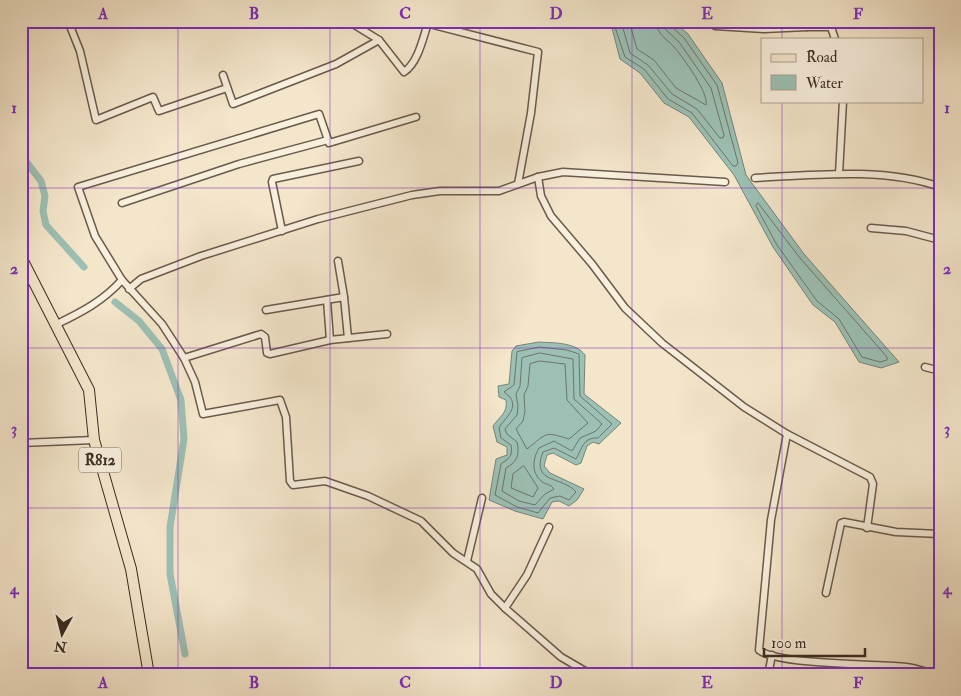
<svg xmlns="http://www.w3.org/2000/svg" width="961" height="696" font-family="'IM FELL Double Pica',serif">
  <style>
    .water { fill: #9cc0b4; stroke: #758479 }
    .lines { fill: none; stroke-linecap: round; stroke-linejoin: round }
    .shore { stroke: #6c766a; stroke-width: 1 }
    .canal { stroke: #9cc0b4; stroke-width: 7 }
    .street-casing { stroke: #695a4b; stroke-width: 9 }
    .primary-casing { stroke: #3b2b20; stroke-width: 12 }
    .street { stroke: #f8efdd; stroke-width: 6 }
    .primary { stroke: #f4e6cb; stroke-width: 10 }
    .grid { fill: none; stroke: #7b2cbf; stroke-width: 1; stroke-opacity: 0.55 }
    .labels { text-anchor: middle; stroke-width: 4; stroke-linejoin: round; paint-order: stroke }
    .shield { fill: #f8efdd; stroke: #746659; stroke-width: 1 }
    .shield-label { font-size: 15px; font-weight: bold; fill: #3b2b20 }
    .neatline { fill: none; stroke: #7b2cbf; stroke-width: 2 }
    .grid-label { font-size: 16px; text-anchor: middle; font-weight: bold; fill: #7b2cbf }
  </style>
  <rect width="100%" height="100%" fill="#f4e6cb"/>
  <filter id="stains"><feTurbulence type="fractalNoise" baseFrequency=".004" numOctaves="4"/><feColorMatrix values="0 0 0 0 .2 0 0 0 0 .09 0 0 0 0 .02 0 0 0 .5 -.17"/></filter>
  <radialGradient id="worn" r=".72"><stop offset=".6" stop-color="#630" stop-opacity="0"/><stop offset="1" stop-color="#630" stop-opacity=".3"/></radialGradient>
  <!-- water -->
  <g class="water">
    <path d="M607,21h66l15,13 34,49 24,92 58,79 95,108 -18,6 -22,-6 -24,-40 -22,-17 -40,-58 -39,-72 -45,-58 -25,-14 -24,-30 -20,-14 -8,-31z"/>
    <path d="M539,342c14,1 37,0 46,13l-1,39 37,29 -22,21 -6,-2 -6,4 -6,17 -5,2 -23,-12 -6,2 -3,11 6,7 34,16 -7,11 -8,6 -10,-5 -7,1 -9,17 -28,-8 -26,-11 7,-41 11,-4v-8l-10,-5 -4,-16c7,-10 15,-13 13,-26l-7,-3 -1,-11 11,-2 3,-33 4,-5z"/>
  </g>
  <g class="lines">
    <!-- shore -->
    <g class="shore">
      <path d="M613,21l12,36 19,12 24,30 24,14 41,53h3l2,-3 -21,-78 -33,-47 -13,-12 -1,-5"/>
      <path d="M621,21l9,32 18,12 24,29 25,15 23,29h3l1,-3 -13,-47 -32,-46 -13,-12 -2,-9"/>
      <path d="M629,21l8,28 17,11 22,28 30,17c3,-12 -23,-48 -32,-58 -8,-9 -17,-12 -18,-26"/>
      <path d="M758,203l42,55 87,99v3l-7,2 -18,-5 -23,-38 -22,-18 -40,-56 -21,-39z"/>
      <path d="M540,347l27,3 12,4 1,42 32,28 -14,14c-15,-1 -16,11 -22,21l-22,-11 -11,4c-13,32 20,24 33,40l-7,8 -9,-4 -10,2 -12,15 -21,-6 -22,-12 6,-31c8,-6 12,-7 10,-19l-10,-7 -2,-10c4,-9 20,-18 11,-31 -2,-2 -4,-3 -6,-5l10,-7 3,-33z"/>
      <path d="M540,353l33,6 1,40 28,25 -6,7 -16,7 -8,13 -18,-10 -15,7c-7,12 -8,27 5,35 5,2 7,2 10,6l-9,5 -10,11 -16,-4 -17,-10 4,-23c11,-6 14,-13 11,-26l-10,-8 -2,-5 12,-14 1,-9 -2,-12 4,-8 2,-28z"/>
      <path d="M540,361l25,3 2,36 21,23 -19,16c-26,-8 -21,-6 -42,10l-11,-20 7,-8 2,-10 -1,-16 4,-9 2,-22z"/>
      <path d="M524,466l14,22 -5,9 -22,-9 2,-14z"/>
    </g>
    <!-- canal -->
    <g class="canal">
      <path d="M21,155l20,26 4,15 -2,15 3,14 38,42"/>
      <path d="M115,302l24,19 23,28 19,51 3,39 -14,88v47l15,80"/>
      <path d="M192,674v1"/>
    </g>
    <defs>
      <g id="street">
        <path d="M68,21l12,30 16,69 57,-23 6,14 68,-23"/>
        <path d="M348,21l31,19 25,32c14,-9 19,-34 24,-49"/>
        <path d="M418,21l120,31 -7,61 -13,71"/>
        <path d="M807,21v6h24l4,12"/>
        <path d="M21,25l13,-4"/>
        <path d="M715,26l49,3 43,-2"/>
        <path d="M223,75l10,29 103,-40 43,-24"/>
        <path d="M416,117l-87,26 -10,-29 -241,73 17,49 27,44 40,44 22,34 11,24 8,32 77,-14 6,17 4,64 3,4 32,-4 43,15 53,25 32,32 24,16 14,25 14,14 56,49 31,18"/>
        <path d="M839,174l4,-73"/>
        <path d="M538,177l3,19 10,20 41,48 33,44 37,35 82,64 43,27 83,43 3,7 -6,44"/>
        <path d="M755,178c58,-3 129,-11 185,9"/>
        <path d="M122,203l117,-39 89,-24"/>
        <path d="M871,228l35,3 34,9"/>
        <path d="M282,231l-10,-49 1,-3 86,-18"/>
        <path d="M338,261l6,36"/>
        <path d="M129,289l12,-10 60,-23 117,-37 94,-24 28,-4h59l39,-14 25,-5 162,10"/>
        <path d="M327,300l3,40"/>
        <path d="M266,310l78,-13 4,41"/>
        <path d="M57,324c25,-12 46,-23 65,-44"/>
        <path d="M184,358l77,-24 4,3 2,16 3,1 60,-14 57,-6"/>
        <path d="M925,367l15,4"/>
        <path d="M787,434l-16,86 -12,130c18,15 120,14 147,17 10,1 21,5 30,8"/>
        <path d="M21,443l73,-3"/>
        <path d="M467,561l15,-63"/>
        <path d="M826,593l15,-70 3,-1 52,10 44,2"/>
        <path d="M505,608l22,-33 22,-48"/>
        <path d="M768,675l4,-20"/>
      </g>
      <path id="primary" d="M21,257l68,133 5,50 37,129 18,106"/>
    </defs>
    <!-- street casing -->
    <use href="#street" class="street-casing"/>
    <!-- primary casing -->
    <use href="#primary" class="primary-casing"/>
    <!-- street -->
    <use href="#street" class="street"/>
    <!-- primary -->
    <use href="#primary" class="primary"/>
  </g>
  <!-- grid -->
  <path class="grid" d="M178,21v654M330,21v654M480,21v654M632,21v654M782,21v18M782,101v574M21,188h919M21,348h919M21,508h919"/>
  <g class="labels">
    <!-- shield labels -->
    <rect class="shield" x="79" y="447.5" width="42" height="25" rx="4"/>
    <g class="shield-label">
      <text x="100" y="465">R812</text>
    </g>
  </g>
  <!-- margin -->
  <rect width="961" height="696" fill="none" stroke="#f4e6cb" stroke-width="55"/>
  <!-- legend -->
  <rect x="761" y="38" width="162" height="65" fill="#f8efdd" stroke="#aca191"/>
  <rect x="771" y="54" width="25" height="8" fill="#f4e6cb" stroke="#aca191"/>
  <text x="806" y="62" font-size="15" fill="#3b2b20">Road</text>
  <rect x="771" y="75" width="25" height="15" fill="#9cc0b4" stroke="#aca191"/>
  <text x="806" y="88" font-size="15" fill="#3b2b20">Water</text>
  <!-- north arrow -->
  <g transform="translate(62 634) rotate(187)" stroke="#f8efdd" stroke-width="4" paint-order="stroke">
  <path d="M0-4L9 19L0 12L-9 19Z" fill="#3b2b20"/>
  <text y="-8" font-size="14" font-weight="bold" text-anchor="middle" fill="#3b2b20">N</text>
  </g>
  <!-- scale -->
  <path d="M764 648v8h101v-8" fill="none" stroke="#3b2b20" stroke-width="2.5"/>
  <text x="771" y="648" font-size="15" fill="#3b2b20" stroke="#f8efdd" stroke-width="4" paint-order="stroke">100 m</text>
  <rect x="28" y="28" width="906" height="640" class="neatline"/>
  <g class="grid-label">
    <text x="103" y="19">A</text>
    <text x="254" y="19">B</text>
    <text x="405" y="19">C</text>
    <text x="556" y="19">D</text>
    <text x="707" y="19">E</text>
    <text x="858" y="19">F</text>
    <text x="14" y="113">1</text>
    <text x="947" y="113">1</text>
    <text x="14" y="274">2</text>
    <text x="947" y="274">2</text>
    <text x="14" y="434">3</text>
    <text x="947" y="434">3</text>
    <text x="14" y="594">4</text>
    <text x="947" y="594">4</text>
    <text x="103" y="688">A</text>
    <text x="254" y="688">B</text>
    <text x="405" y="688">C</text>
    <text x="556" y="688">D</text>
    <text x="707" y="688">E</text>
    <text x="858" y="688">F</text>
  </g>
  <rect width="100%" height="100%" filter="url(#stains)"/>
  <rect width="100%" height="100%" fill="url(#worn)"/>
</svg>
